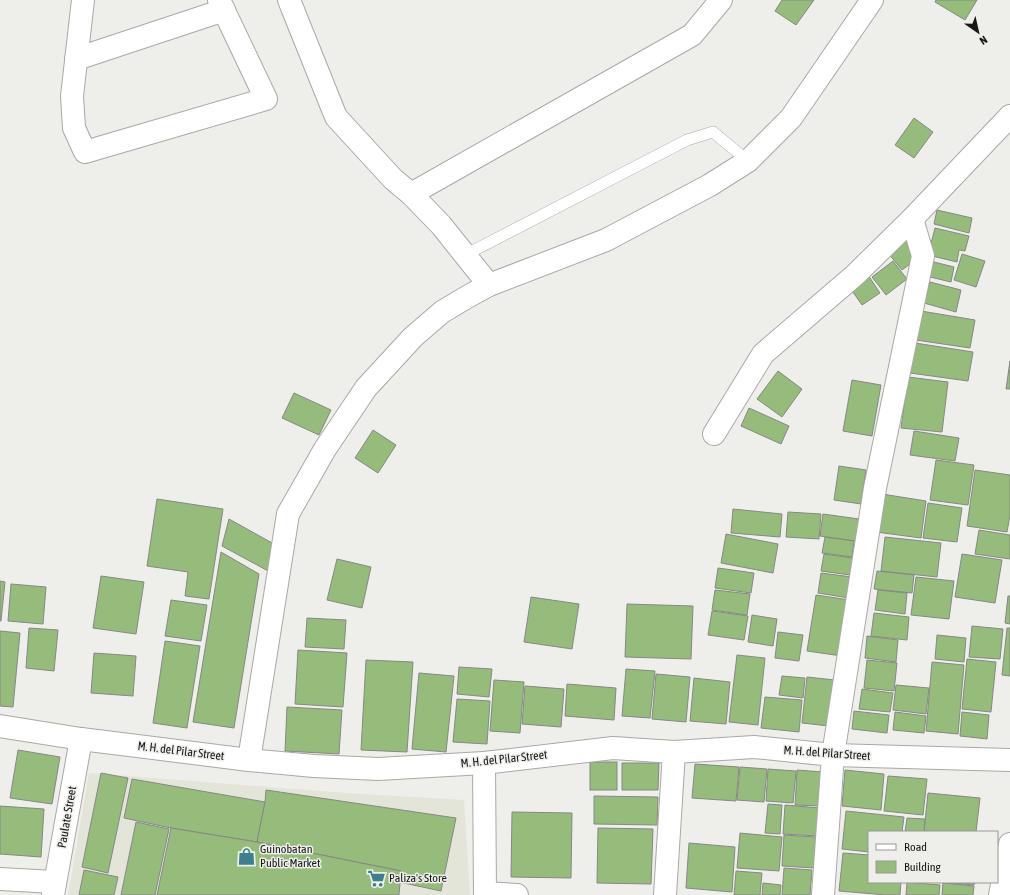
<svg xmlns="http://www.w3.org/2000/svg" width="1010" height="895" font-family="'Asap Condensed',sans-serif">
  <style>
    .built { fill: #e4e5d9 }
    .building { fill: #95bc7b; stroke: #868885 }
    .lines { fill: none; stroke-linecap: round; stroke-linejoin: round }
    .service-casing { stroke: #a8a9a5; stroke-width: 12 }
    .minor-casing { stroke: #a8a9a5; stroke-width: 24 }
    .service { stroke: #fff; stroke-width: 11 }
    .minor { stroke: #fff; stroke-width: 22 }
    .labels { text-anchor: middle; stroke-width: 3; stroke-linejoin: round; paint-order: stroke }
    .street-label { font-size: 12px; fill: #171716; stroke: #eeefeb }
    .poi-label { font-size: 12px; fill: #171716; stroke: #eeefeb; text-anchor: start }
  </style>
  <rect width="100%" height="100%" fill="#eeefeb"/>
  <!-- built -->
  <path class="built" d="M89,773l258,20 117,7 6,95h-402z"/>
  <!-- building -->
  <g class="building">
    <path d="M782,0h32l-18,25 -21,-14z"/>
    <path d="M936,0h41l-12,20 -30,-18z"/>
    <path d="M914,118l19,14 -19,26 -19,-13z"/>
    <path d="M937,210l35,8 -3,15 -35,-9z"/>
    <path d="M935,228l34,8 -4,15 -6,-1 -2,12 -29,-7z"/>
    <path d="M908,237l14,18 -20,15 -14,-17z"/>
    <path d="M962,254l23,7 -9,26 -22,-7z"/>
    <path d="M893,261l14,18 -21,16 -14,-18z"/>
    <path d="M930,261l24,6 -3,15 -25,-6z"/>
    <path d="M866,272l14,21 -18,12 -14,-20z"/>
    <path d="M930,282l31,8 -5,22 -32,-9z"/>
    <path d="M921,311l54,9 -5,28 -54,-8z"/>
    <path d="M915,343l58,9 -5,29 -58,-8z"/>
    <path d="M1010,361v28h-4z"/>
    <path d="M778,371l24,18 -20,28 -25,-18z"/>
    <path d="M908,377l40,5 -6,50 -41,-4z"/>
    <path d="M852,380l29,5 -9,51 -29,-5z"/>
    <path d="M294,393l37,17 -12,25 -37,-17z"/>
    <path d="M749,408l40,18 -8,18 -40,-18z"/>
    <path d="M373,430l23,15 -18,28 -23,-15z"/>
    <path d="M914,431l45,7 -4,23 -45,-6z"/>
    <path d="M936,460l38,5 -6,40 -38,-5z"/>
    <path d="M839,466l27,4 -5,34 -27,-4z"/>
    <path d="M975,470l35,5v40l-3,17 -40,-6z"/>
    <path d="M882,494l44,7 -5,37 -45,-6z"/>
    <path d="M157,499l66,10 -14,90 -24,-3 3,-24 -41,-6z"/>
    <path d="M928,503l34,5 -5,34 -34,-4z"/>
    <path d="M733,509l49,5 -2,23 -49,-4z"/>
    <path d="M788,512l33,2 -2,25 -33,-2z"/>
    <path d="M823,514l36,5 -3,22 -36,-5z"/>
    <path d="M229,519l54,30 -13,23 -48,-26z"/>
    <path d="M979,530l31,5v24l-35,-5z"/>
    <path d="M726,534l52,10 -5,29 -52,-10z"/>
    <path d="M825,537l29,4 -2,16 -30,-4z"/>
    <path d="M885,537l56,6 -4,34 -56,-6z"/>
    <path d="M221,552l38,22 -25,154 -41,-6z"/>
    <path d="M824,554l29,4 -3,17 -29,-4z"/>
    <path d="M962,554l40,6 -7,43 -40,-6z"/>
    <path d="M337,559l34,8 -9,41 -35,-8z"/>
    <path d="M718,568l36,5 -3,20 -36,-5z"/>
    <path d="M877,571l37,4 -2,18 -38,-4z"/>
    <path d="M821,573l31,4 -3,21 -31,-5z"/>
    <path d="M101,576l43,6 -8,52 -43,-6z"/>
    <path d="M916,577l38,4 -5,38 -38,-4z"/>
    <path d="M0,581l5,1 -4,39h-1z"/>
    <path d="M11,584l35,3 -3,37 -35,-3z"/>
    <path d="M715,590l35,4 -3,21 -35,-5z"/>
    <path d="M878,590l29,3 -2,21 -30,-4z"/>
    <path d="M816,595l34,5 -8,56 -35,-5z"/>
    <path d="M1008,596h2v28l-5,-1z"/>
    <path d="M531,597l48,7 -7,45 -48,-7z"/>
    <path d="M171,600l36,5 -6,36 -36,-5z"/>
    <path d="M627,604l66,2 -2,53 -66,-2z"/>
    <path d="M712,611l36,5 -4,24 -36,-5z"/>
    <path d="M874,613l35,4 -2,23 -36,-4z"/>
    <path d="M752,615l25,4 -4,27 -25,-4z"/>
    <path d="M307,618l39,2 -2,29 -39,-2z"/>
    <path d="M972,626l31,3 -3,30 -31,-2z"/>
    <path d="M29,628l29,2 -4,41 -28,-3z"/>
    <path d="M1007,628h3v48l-8,-1z"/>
    <path d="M0,631l20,2 -7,74 -13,-1z"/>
    <path d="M778,632l25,3 -4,26 -24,-3z"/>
    <path d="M937,635l29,3 -2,24 -29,-3z"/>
    <path d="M867,636l31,4 -2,22 -31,-4z"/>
    <path d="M165,641l35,5 -13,82 -34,-5z"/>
    <path d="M298,650l49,3 -4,54 -48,-3z"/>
    <path d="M94,653l42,3 -3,40 -42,-3z"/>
    <path d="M737,655l28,3 -7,67 -29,-3z"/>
    <path d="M967,659l29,3 -5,50 -29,-3z"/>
    <path d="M366,660l47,2 -6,90 -46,-2z"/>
    <path d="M867,660l30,3 -3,28 -30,-3z"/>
    <path d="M932,662l32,3 -6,69 -32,-3z"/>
    <path d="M459,667l33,2 -3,28 -32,-3z"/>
    <path d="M626,669l29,2 -5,47 -28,-2z"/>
    <path d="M419,673l35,3 -8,76 -34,-3z"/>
    <path d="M656,674l34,3 -4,45 -34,-3z"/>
    <path d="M782,676l23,2 -2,20 -24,-3z"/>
    <path d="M807,677l28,3 -6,46 -27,-3z"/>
    <path d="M694,678l36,4 -4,42 -36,-3z"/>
    <path d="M494,680l30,2 -4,51 -30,-2z"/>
    <path d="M567,684l49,4 -2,32 -49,-4z"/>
    <path d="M896,685l33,3 -3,26 -33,-4z"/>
    <path d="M525,686l39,3 -3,38 -39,-3z"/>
    <path d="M862,689l31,4 -3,19 -31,-3z"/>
    <path d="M765,697l37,3 -3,32 -38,-4z"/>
    <path d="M457,699l33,2 -3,43 -34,-2z"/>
    <path d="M287,707l55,3 -3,44 -54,-3z"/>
    <path d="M854,711l35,4 -2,18 -35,-4z"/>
    <path d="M895,712l31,4 -2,17 -31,-3z"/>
    <path d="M962,712l27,3 -2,24 -27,-3z"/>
    <path d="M18,750l42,7 -8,47 -42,-6z"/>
    <rect x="590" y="762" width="27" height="28"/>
    <path d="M622,763h37l-1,27h-36z"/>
    <path d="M695,764l44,3 -3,34 -44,-3z"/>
    <path d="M740,767l27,2 -3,33 -27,-2z"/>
    <path d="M768,769l28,2 -3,32 -27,-2z"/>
    <path d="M797,770l26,2 -3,34 -25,-1z"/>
    <path d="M845,770l39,4 -3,36 -39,-4z"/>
    <path d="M101,773l27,5 -20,95 -26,-6z"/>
    <path d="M888,776l39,3 -4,36 -39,-4z"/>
    <path d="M132,779l133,23 -8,40 -86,-14 -47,-10z"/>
    <path d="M266,790l190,28 -15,73 -42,-9 2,-11 -144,-29 8,-40z"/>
    <path d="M928,793l52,5 -4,34h-38l-14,-1z"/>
    <path d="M594,796l64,1 -1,28 -63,-1z"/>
    <path d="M768,804l14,1 -2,29 -15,-1z"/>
    <path d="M785,805l35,3 -2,28 -35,-2z"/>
    <path d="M0,806l44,3 -3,48 -41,-3z"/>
    <path d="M846,811l58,6 -2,15h-33v20l-27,-3z"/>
    <path d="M512,812l60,1 -1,65 -60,-1z"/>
    <path d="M907,818l18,1 -1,13h-19z"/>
    <path d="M136,822l33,7 -14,66h-34z"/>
    <path d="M171,828l86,14 144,29 -2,24h-242z"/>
    <path d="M598,828l55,1 -2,55 -54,-1z"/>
    <path d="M740,833l42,4 -3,34 -42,-3z"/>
    <path d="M784,835l32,2 -2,31 -32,-2z"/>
    <path d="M689,843l46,4 -3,45 -46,-4z"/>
    <path d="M843,853l26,2v27h32l-1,13h-14l-47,-4z"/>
    <path d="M784,868l28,2 -2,25h-28z"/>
    <path d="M84,870l34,7 -4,18h-35z"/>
    <path d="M736,871l26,2 -2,22h-26z"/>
    <path d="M907,882l33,3 -1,10h-33z"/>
    <path d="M940,882h35l-1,3z"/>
    <path d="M763,883l18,2 -1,10h-18z"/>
    <path d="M943,883l31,3 -1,9h-31z"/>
  </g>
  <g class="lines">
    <defs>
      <path id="service" d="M465,255l222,-115 26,-8 35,29"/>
      <g id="minor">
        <path d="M83,0l-11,96 2,32 11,24 181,-53 -47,-99"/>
        <path d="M289,0l47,117 57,62 18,15 30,31 48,60"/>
        <path d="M76,59l148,-49"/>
        <path d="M411,194l281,-159 29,-35"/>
        <path d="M714,434l49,-80 92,-79 57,-56 98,-103"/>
        <path d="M0,726l81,13 168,21 65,6 64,3 106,-6 129,-15 61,4 80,-5 79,8 177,5"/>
        <path d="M249,760l39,-246 37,-65 41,-61 47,-51 29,-25 25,-15 22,-12 117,-45 104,-55 38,-24 43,-43 81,-118"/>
        <path d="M484,763l1,132"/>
        <path d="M0,879l55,3"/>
        <path d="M485,893l32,2"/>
        <path d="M53,895l28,-156"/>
        <path d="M665,895l9,-143"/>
        <path d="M823,895l10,-140 42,-267 48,-232 -11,-37"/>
        <path d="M1000,895l10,-51"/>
      </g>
    </defs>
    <!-- service casing -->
    <use href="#service" class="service-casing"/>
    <!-- minor casing -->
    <use href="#minor" class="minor-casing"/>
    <!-- service -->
    <use href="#service" class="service"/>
    <!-- minor -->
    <use href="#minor" class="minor"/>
  </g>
  <!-- icons -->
  <defs>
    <symbol id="shop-bare" viewBox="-9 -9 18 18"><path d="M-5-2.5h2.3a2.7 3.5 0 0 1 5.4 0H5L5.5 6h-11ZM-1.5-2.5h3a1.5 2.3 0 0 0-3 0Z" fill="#3c7f8f" stroke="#eeefeb" stroke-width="2.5" paint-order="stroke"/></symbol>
    <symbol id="supermarket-bare" viewBox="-9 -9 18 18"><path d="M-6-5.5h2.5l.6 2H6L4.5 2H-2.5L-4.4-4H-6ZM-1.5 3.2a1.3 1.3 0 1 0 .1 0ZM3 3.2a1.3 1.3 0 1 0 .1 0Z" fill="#3c7f8f" stroke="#eeefeb" stroke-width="2.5" paint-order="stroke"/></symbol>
  </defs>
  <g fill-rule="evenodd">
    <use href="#shop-bare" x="234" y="844" width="25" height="25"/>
    <use href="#supermarket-bare" x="364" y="866" width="25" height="25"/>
  </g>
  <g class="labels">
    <!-- street labels -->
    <g class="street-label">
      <text transform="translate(181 751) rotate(7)" y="4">M. H. del Pilar Street</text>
      <text transform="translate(827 753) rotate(4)" y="4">M. H. del Pilar Street</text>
      <text transform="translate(504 759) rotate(-6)" y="4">M. H. del Pilar Street</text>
      <text transform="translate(67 817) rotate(-80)" y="4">Paulate Street</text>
    </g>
    <!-- poi labels -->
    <g class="poi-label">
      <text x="260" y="853">Guinobatan<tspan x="260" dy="14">Public Market</tspan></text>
      <text x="389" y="882">Paliza's Store</text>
    </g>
  </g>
  <!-- legend -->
  <rect x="868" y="831" width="130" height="52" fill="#eeefeb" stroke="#989996"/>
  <rect x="876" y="844" width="20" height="6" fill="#ffffff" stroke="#989996"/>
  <text x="904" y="851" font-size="12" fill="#171716">Road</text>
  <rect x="876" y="861" width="20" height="12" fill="#95bc7b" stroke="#989996"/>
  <text x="904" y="871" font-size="12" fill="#171716">Building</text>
  <!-- north arrow -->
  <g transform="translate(978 32) rotate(146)" stroke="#eeefeb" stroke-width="3" paint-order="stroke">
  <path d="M0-3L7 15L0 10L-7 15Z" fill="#171716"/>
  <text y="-6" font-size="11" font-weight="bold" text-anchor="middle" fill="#171716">N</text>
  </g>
</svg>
